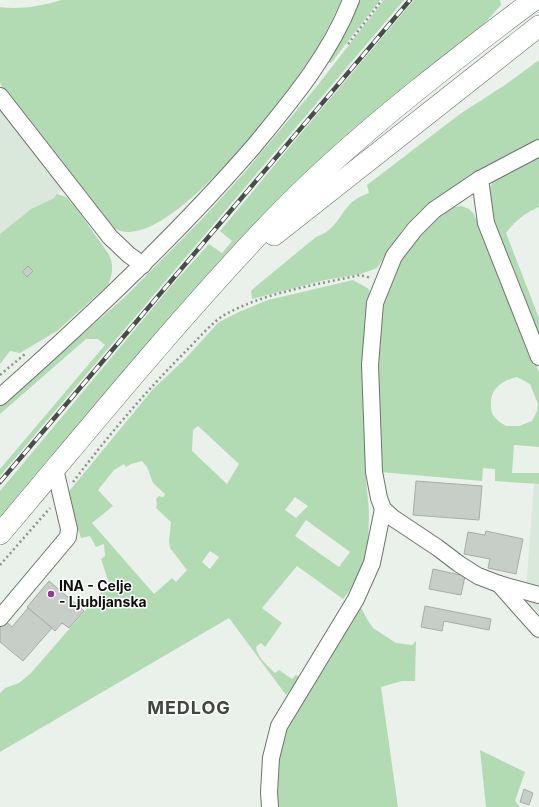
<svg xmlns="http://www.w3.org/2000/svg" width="539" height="807" font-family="Inter,sans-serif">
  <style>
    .built { fill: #dae7db }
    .green { fill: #b2dbb4; fill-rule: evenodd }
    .building { fill: #c7cec7; stroke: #a6aca6 }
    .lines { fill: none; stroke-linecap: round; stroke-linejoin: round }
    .minor-casing { stroke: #6e746e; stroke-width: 18 }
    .major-casing { stroke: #6e746e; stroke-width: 22 }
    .path { stroke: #8c918c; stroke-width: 2.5; stroke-dasharray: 2 3; stroke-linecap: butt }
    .minor { stroke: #fff; stroke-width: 16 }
    .major { stroke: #fff; stroke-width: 21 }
    .rail-casing { stroke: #494d49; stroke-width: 4.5 }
    .rail { stroke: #fff; stroke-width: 3; stroke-dasharray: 9; stroke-linecap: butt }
    .poi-dot { fill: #97359c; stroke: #fff; stroke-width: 1.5 }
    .labels { text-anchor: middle; stroke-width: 3; stroke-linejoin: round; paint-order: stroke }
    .poi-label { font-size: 14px; font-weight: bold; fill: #0d0f0d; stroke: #fff; text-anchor: start }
    .district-label { font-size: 18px; font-weight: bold; letter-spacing: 1px; fill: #404640; stroke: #fff }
  </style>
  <rect width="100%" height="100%" fill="#eaf1ea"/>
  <!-- built -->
  <g class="built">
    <path d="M0,107l62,83 -8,8 -23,11 -31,25z"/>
    <path d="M534,484h5v127l-14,-8z"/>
  </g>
  <!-- green -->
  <g class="green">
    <path d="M61,0h280c-10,23 -22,46 -36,67 -27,38 -133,178 -184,164 -22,-6 -50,-52 -64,-71 -15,-20 -30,-40 -45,-61 -4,-4 -11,-11 -12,-17 0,-6 0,-14 0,-21 0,-18 0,-36 0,-54 19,3 42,-1 61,-7z"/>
    <path d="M359,0h21l-49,63 -3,-1 16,-26z"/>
    <path d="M384,0h20l-404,476v-7l105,-124 -7,-6h-12l-86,75v-8l125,-109 77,-78 43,-47 72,-86z"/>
    <path d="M414,0h86l1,5 -17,19 -111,90 -48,41 -80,81 -245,285v-30l172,-206 37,-41 13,9 10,-12 -12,-10 77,-93z"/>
    <path d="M539,60v79l-36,18 -34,20 -27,17 -22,17 -17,18 -26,39 -16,6 -36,6 -73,19 -1,-8 9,-8 56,-46c19,-6 23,-22 36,-35 5,-4 11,-7 17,-9l-2,-8 93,-71 45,-29z"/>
    <path d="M539,154v53c-14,6 -24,14 -33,26l33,85v17l-48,-115c-1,-10 -5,-25 0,-35 7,-13 35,-24 48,-31z"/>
    <path d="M57,194l9,3 10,11 32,45c6,10 5,21 0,32l-51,46 -37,22 -10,-2 -10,13v-130l31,-25 23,-11z"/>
    <path d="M461,206l8,3 5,5 65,158v75l-25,-2 -2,28h27v11l-44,-3v-12l-12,-1 -1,13 -102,-9 -4,-105 5,-55 4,-19 7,-17 18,-34 38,-34zM517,377l13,7 8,20 -1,7 -5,10 -13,5h-13c-5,-3 -11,-7 -14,-13 -1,-3 -1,-6 -1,-9 -1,-16 13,-24 26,-27z"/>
    <path d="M353,280l16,9 1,9 -5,121 1,61 3,31 -1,42 -3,7 -14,29 -8,10 -46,-33 -35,42 20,15 -17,24 -4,-4 -5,4c1,10 12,19 19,26l4,-3 13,9 4,-4 4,3 -14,17 -57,-77 -229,134v-59l5,-5 14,-5 12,-10 78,-90 -8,-24 4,-3 -1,-12 -8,3 -6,-11 -9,2 -15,-43 87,-106 31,-29 35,-38 22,-11 27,-11zM198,426l41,38 -12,20 -35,-33 1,-21zM142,461l5,6 6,16 12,11 -2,3 -4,-1 -3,3 1,5 -1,4 15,14 -2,19 1,7 17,22 -11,12 -4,-4 -18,16 -62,-71 21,-17 -15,-16 16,-20 10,-6 2,3 5,-3zM295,497l13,9 -12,12 -11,-8zM306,520l44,32 -11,15 -44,-31zM210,551l9,6 -9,12 -8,-7z"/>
    <path d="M356,607l6,2 5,10 6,9 23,15 16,2 4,-4 -1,40h-13l-21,6 17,120h-123l-2,-18 11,-66z"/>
    <path d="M480,750l45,22 -10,29 5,6h-34z"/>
  </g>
  <!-- building -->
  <g class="building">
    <path d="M28,266l5,5 -6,6 -5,-5z"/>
    <path d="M416,481l66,5 -3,34 -66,-5z"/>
    <path d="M486,531l37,8 -7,35 -28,-6 2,-9 -26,-5 4,-22 17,3z"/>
    <path d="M433,569l32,7 -4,19 -32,-6z"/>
    <path d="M49,581l35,30 -15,17 -7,-5 -7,8 -28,-24z"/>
    <path d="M425,606l66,13 -2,11 -45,-9 -2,10 -21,-4z"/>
    <path d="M28,608l24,20 -29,33 -23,-19v-21l2,-3 10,9z"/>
    <path d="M524,789l9,4 -4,12 -9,-3z"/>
  </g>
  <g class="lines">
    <defs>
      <g id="minor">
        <path d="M0,96l110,141 19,18 14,10"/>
        <path d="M539,148l-59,31 -46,31 -19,19 -21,27 -19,47 -5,62 4,107 5,26 4,11 10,9 45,30 21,16 19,12 21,8 40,11"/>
        <path d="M480,179l6,44 53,134"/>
        <path d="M0,397c89,-79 176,-161 254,-251 37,-45 76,-91 97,-146"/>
        <path d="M499,584l40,45"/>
        <path d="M0,618l68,-81 1,-8 -14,-60"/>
        <path d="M270,807l-1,-15 2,-34 8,-32 77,-127 16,-36 11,-54"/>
      </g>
      <g id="major">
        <path d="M274,235l265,-209"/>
        <path d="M0,534c88,-104 174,-210 267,-308 46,-49 97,-93 149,-135 39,-31 78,-62 118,-91"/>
      </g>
    </defs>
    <!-- minor casing -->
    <use href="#minor" class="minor-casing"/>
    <!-- major casing -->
    <use href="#major" class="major-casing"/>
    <!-- path -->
    <g class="path">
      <path d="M348,44l34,-44"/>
      <path d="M0,375l25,-21"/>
      <path d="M73,482c35,-46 72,-90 113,-131 11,-11 27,-30 40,-37 41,-22 89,-29 134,-39l11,3"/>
      <path d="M0,565l50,-57"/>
    </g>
    <!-- minor -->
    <use href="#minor" class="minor"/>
    <!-- major -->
    <use href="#major" class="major"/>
    <defs>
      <path id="rail" d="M0,482l410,-482"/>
    </defs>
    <!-- rail casing -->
    <use href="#rail" class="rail-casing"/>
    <!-- rail -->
    <use href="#rail" class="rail"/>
  </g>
  <!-- markers -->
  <circle class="poi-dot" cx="51" cy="594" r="4"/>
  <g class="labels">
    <!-- poi labels -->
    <g class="poi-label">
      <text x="59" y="591">INA - Celje<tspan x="59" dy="16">- Ljubljanska</tspan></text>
    </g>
    <!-- district labels -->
    <g class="district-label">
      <text x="189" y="714">MEDLOG</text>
    </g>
  </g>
</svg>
